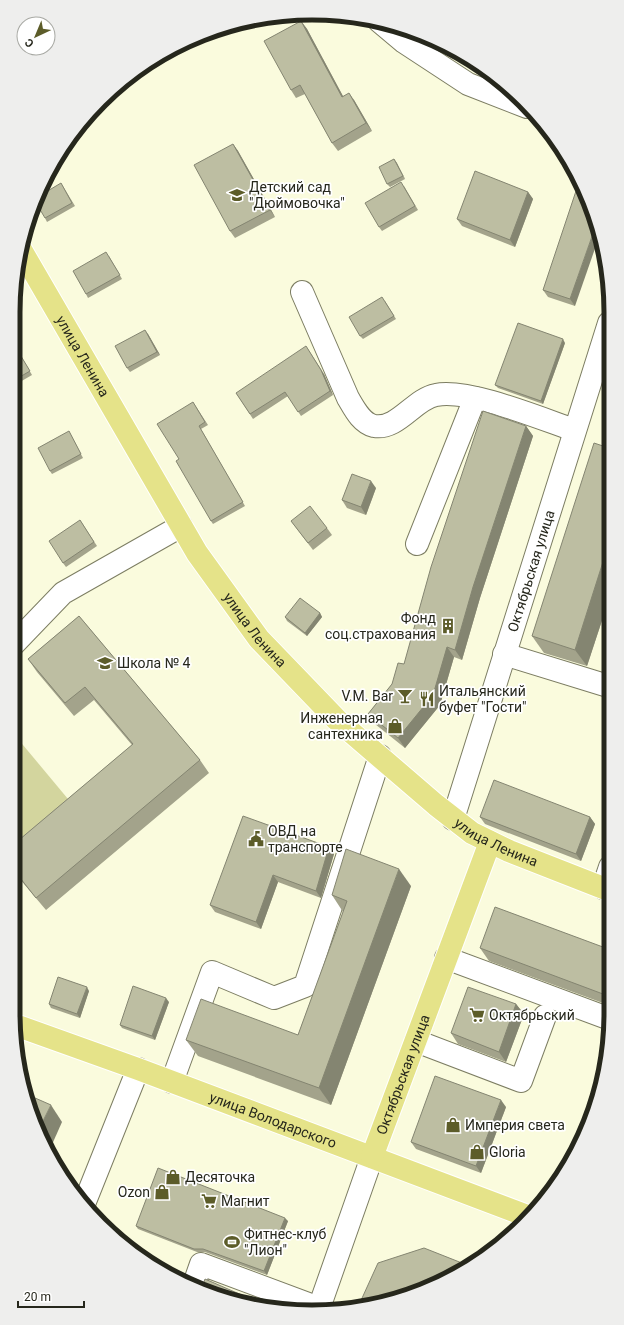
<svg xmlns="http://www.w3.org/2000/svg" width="624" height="1325" font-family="Roboto,sans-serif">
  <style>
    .grass { fill: #d3d59e }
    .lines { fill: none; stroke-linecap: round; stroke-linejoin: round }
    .minor-casing { stroke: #7c7d62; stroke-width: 24 }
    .major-casing { stroke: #fff; stroke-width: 24 }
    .minor { stroke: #fff; stroke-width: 22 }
    .major { stroke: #e5e389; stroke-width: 22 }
    .wall { fill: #a3a38b }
    .shaded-wall { fill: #848571 }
    .building { fill: #bdbea2; stroke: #848571 }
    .labels { text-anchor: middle; stroke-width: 3.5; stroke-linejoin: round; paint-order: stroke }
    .poi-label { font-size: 14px; fill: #26271c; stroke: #fff; text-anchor: start }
    .street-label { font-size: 14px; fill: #26271c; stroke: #fff }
    .rim { fill: none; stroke: #26271c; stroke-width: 5 }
  </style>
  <rect width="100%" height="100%" fill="#fafbdd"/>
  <!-- grass -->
  <path class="grass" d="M13,733l55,66 -55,46z"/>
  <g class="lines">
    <defs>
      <g id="minor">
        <path d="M379,21l25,21 64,42 59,23"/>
        <path d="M302,292l46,106c6,10 13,25 26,28 24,4 40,-27 62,-31 31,-7 106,24 138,35"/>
        <path d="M417,544l58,-146"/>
        <path d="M13,645l50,-52 118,-67"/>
        <path d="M504,654l104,32 2,-5"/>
        <path id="s1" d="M453,819l156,-496"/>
        <path d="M603,888l7,-21"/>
        <path d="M446,958l164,61"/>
        <path d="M416,1041l105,40 24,-65"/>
        <path d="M172,1082l40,-110 62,26 31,-12 75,-230"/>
        <path d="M84,1204l54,-135"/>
        <path d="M193,1287l8,-23 118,44"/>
        <path d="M319,1308l53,-151"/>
      </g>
      <g id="major">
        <path id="s2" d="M20,248l177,305 62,86 78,81 99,85 36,28 37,18 102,40"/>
        <path id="s3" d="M15,1025l123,44 392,148"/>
        <path id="s4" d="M372,1157l118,-315"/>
      </g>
    </defs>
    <!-- minor casing -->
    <use href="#minor" class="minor-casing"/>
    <!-- major casing -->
    <use href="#major" class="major-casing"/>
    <!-- minor -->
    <use href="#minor" class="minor"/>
    <!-- major -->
    <use href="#major" class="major"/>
  </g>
  <!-- wall -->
  <g class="wall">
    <path d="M301,21l6,8 36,67 11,4 18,31 -34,20 -6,-8 -27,-49 -9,4 -5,-8z"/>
    <path d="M233,144l5,7 37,66 -40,21 -5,-7z"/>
    <path d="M394,159l11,20 -15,8 -3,-3z"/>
    <path d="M61,183l14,23 -28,16 -2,-4z"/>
    <path d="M404,186l14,24 -36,21 -3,-4z"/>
    <path d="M582,186l-7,120 -27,-9 -5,-7z"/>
    <path d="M528,192l5,7 -18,48 -53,-21 -5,-7z"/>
    <path d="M109,256l13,23 -34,19 -2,-4z"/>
    <path d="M385,301l11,18 -33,20 -3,-3z"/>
    <path d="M148,334l12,21 -30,17 -3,-4z"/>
    <path d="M13,342l19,33 -19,11z"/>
    <path d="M565,343l-22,61 -45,-16 -3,-3z"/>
    <path d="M324,374l9,21 -32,21 -13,-20 -35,23 -17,-26z"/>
    <path d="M193,402l15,23 -7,4 44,77 -32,18 -2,-3 -32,-62z"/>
    <path d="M526,426l7,10 -53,162 -18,62 -8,-3 -14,48 -35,43 -30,-24 -7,-10 24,-30 12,-20z"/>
    <path d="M69,431l14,27 -31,16 -2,-3z"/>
    <path d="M609,448l1,148 -23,70 -43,-13 -12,-17z"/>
    <path d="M376,488l-10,27 -19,-7 -5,-8z"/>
    <path d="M80,520l17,26 -31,21 -3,-4z"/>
    <path d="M291,521l36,7 5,7 -19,15z"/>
    <path d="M320,613l2,4 -15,19 -20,-15 -2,-4z"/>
    <path d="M79,616l121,144 9,13 -163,137 -33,-39v-26l119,-100 -38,-45 -20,16 -37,-44 -9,-13z"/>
    <path d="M480,817h110l5,7 -14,37 -96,-37z"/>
    <path d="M329,847l5,7 -13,44 -43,-16 -17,47 -46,-17 -5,-7z"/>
    <path d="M411,886l-80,219 -133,-49 -12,-16 112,-5 45,-123 -11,-17z"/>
    <path d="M480,948l131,2v56l-122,-45z"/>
    <path d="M89,991l-9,27 -29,-10 -2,-4z"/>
    <path d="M169,1002l-14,38 -33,-12 -2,-3z"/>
    <path d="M516,1004l8,10 -18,48 -48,-18 -7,-11z"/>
    <path d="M506,1107l-25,66 -65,-24 -5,-7z"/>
    <path d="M288,1221l-21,54 -62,-23h-8l-59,-23 -2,-3z"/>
  </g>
  <!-- shaded-wall -->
  <g class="shaded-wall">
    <path d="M301,21l6,8 40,75 -5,-7z"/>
    <path d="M349,93l5,7 18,31 -6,-8z"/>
    <path d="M233,144l5,7 37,66 -5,-7z"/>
    <path d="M394,159l3,4 8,16 -2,-3z"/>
    <path d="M528,192l5,7 -18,48 -5,-7z"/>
    <path d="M596,225l3,12 -24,69 -5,-7z"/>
    <path d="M145,330l3,4 12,21 -3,-3z"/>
    <path d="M563,339l2,4 -22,61 -2,-3z"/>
    <path d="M306,346l18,28 9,21 -3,-4z"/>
    <path d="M526,426l7,10 -53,162 -18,62 -7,-10 18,-63z"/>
    <path d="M371,481l5,7 -10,27 -5,-8z"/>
    <path d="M609,543l1,53 -23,70 -12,-16z"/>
    <path d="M320,613l2,4 -15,19 -2,-3z"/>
    <path d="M447,647l7,10 -14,48 -35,43 -7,-10z"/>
    <path d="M590,817l5,7 -14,37 -5,-7z"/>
    <path d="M329,847l5,7 -13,44 -5,-7z"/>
    <path d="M399,869l12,17 -80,219 -12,-17z"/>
    <path d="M273,875l5,7 -17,47 -5,-7z"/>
    <path d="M14,940l2,4 -3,9v-11z"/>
    <path d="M87,987l2,4 -9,27 -3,-4z"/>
    <path d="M166,998l3,4 -14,38 -3,-4z"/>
    <path d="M516,1004l8,10 -18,48 -7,-10z"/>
    <path d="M501,1100l5,7 -25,66 -5,-7z"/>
    <path d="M51,1105l11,17 -12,27 -11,-20z"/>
    <path d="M285,1218l3,3 -21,54 -3,-4z"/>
    <path d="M244,1296l7,10 -9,-3z"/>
  </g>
  <!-- building -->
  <g class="building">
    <path d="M301,21l41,76 7,-4 17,30 -34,20 -32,-58 -9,5 -27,-49z"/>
    <path d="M233,144l37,66 -40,21 -36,-66z"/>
    <path d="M394,159l9,17 -16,8 -8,-17z"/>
    <path d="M475,171l53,21 -18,48 -53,-21z"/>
    <path d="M401,182l14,24 -36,21 -14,-24z"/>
    <path d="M61,183l11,20 -27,15 -10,-17 1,-3z"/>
    <path d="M578,185l4,1 6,11 8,28 -26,74 -27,-9z"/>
    <path d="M106,252l14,23 -34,19 -13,-23z"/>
    <path d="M382,297l12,19 -34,20 -11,-19z"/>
    <path d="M518,323l45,16 -22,62 -46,-16z"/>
    <path d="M145,330l12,22 -30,16 -12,-22z"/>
    <path d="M13,343l17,28 -17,10z"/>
    <path d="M306,346l15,24 9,21 -32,21 -13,-20 -35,22 -14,-21z"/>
    <path d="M193,402l12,20 -6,4 44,76 -32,19 -35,-60 3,-2 -22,-35z"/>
    <path d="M483,411l43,15 -53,161 -18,63 -8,-3 -14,48 -35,43 -30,-24 24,-30 6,-21 6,1 27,-97z"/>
    <path d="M69,431l12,23 -31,17 -12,-23z"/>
    <path d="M594,443l15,5v95l-34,107 -43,-14z"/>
    <path d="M352,474l19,7 -10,26 -19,-7z"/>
    <path d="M310,506l17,22 -19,15 -17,-22z"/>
    <path d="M80,520l14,22 -31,21 -14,-22z"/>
    <path d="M300,598l20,15 -15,20 -20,-16z"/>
    <path d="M79,616l121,144 -164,138 -23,-29v-24l120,-101 -48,-57 -20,16 -37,-44z"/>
    <path d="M494,780l96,37 -14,37 -96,-37z"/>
    <path d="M243,816l86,31 -13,44 -43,-16 -17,47 -46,-17z"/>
    <path d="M346,849l53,20 -80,219 -133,-48 15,-41 97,36 49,-134 -15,-6z"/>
    <path d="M495,907l116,43v47l-131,-49z"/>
    <path d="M58,977l29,10 -10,27 -28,-10z"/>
    <path d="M133,986l33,12 -14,38 -32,-11z"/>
    <path d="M468,987l48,17 -17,48 -48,-19z"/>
    <path d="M435,1076l66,24 -25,66 -65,-24z"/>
    <path d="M26,1094l25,11 -12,24 -10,-20z"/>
    <path d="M158,1168l127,50 -21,53 -61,-22h-9l-58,-23z"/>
    <path d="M424,1248l43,17 -23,16 -86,26 20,-44z"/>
    <path d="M205,1279l39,17 -2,7 -41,-13z"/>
  </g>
  <!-- icons -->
  <defs>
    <symbol id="school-bare" viewBox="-9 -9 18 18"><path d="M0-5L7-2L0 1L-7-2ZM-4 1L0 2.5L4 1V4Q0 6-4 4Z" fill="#5c5c29" stroke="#fff" stroke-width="2.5" paint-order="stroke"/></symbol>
    <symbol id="building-bare" viewBox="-9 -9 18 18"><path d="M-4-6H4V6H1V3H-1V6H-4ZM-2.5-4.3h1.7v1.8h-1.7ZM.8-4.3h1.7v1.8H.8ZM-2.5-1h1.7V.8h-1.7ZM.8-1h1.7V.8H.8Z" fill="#5c5c29" stroke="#fff" stroke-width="2.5" paint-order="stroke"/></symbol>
    <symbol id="bar-bare" viewBox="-9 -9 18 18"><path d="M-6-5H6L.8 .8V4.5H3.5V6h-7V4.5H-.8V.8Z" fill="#5c5c29" stroke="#fff" stroke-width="2.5" paint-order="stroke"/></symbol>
    <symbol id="restaurant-bare" viewBox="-9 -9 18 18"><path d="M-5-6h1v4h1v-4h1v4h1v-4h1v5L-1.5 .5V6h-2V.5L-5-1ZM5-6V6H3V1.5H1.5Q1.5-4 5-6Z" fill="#5c5c29" stroke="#fff" stroke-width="2.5" paint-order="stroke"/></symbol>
    <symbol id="shop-bare" viewBox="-9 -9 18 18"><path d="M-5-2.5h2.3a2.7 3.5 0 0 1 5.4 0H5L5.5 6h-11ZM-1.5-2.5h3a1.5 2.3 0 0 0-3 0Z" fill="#5c5c29" stroke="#fff" stroke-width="2.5" paint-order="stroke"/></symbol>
    <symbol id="civic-bare" viewBox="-9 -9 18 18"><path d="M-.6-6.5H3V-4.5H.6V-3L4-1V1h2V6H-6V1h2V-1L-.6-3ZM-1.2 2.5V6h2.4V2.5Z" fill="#5c5c29" stroke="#fff" stroke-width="2.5" paint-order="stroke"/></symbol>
    <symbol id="supermarket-bare" viewBox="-9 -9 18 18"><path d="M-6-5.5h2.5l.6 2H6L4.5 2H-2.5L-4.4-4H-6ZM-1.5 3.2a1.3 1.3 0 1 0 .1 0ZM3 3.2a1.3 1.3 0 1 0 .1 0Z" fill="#5c5c29" stroke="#fff" stroke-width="2.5" paint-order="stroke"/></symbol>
    <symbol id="stadium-bare" viewBox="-9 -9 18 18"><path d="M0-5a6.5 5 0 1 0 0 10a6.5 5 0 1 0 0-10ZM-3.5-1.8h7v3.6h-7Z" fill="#5c5c29" stroke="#fff" stroke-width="2.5" paint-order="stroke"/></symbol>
  </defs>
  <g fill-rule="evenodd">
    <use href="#school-bare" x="226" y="184" width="22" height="22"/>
    <use href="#building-bare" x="437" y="615" width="22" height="22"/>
    <use href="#school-bare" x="94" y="652" width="22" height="22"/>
    <use href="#bar-bare" x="394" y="685" width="22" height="22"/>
    <use href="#restaurant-bare" x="416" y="688" width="22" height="22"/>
    <use href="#shop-bare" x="384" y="715" width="22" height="22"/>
    <use href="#civic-bare" x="245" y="828" width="22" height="22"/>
    <use href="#supermarket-bare" x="466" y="1004" width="22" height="22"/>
    <use href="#shop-bare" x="442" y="1114" width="22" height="22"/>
    <use href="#shop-bare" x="466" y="1141" width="22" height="22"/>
    <use href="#shop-bare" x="162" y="1166" width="22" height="22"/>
    <use href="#shop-bare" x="151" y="1181" width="22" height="22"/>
    <use href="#supermarket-bare" x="198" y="1190" width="22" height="22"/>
    <use href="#stadium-bare" x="221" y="1231" width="22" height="22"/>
  </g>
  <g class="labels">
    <!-- poi labels -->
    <g class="poi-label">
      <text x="249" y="192">Детский сад<tspan x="249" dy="16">"Дюймовочка"</tspan></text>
      <text x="436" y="623" text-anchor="end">Фонд<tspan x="436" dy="16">соц.страхования</tspan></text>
      <text x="117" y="668">Школа № 4</text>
      <text x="439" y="696">Итальянский<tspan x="439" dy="16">буфет "Гости"</tspan></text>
      <text x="393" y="701" text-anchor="end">V.M. Bar</text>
      <text x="383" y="723" text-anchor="end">Инженерная<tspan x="383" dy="16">сантехника</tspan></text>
      <text x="268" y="836">ОВД на<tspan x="268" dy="16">транспорте</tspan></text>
      <text x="489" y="1020">Октябрьский</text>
      <text x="465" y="1130">Империя света</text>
      <text x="489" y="1157">Gloria</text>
      <text x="185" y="1182">Десяточка</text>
      <text x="150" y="1197" text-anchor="end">Ozon</text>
      <text x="221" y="1206">Магнит</text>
      <text x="244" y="1239">Фитнес-клуб<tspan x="244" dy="16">"Лион"</tspan></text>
    </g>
    <!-- street labels -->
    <g class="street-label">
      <text dy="5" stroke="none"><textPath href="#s2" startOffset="125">улица Ленина</textPath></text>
      <text dy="5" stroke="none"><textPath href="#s1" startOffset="260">Октябрьская улица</textPath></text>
      <text dy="5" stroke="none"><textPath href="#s2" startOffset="449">улица Ленина</textPath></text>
      <text dy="5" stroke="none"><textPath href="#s2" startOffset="773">улица Ленина</textPath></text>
      <text dy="5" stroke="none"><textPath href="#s4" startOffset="88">Октябрьская улица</textPath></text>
      <text dy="5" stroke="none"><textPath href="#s3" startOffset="275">улица Володарского</textPath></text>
    </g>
  </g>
  <!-- crop -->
  <path d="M0 0H624V1325H0ZM312 20H312A292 292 0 0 1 604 312V1013A292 292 0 0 1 312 1305H312A292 292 0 0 1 20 1013V312A292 292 0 0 1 312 20Z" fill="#eeeeed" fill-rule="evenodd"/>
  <path class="rim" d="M312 20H312A292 292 0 0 1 604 312V1013A292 292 0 0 1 312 1305H312A292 292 0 0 1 20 1013V312A292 292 0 0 1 312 20Z"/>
  <!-- north arrow -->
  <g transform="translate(36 36) rotate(224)"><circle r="19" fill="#ffffff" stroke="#a8a9a4"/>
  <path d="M0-3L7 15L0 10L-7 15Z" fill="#5c5c29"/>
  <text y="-6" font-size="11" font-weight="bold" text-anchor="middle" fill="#26271c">С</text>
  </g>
  <!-- scale -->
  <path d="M18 1301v6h66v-6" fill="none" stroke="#26271c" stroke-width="2"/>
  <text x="24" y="1301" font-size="12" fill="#26271c" stroke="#ffffff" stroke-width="3" paint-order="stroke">20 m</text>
</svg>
